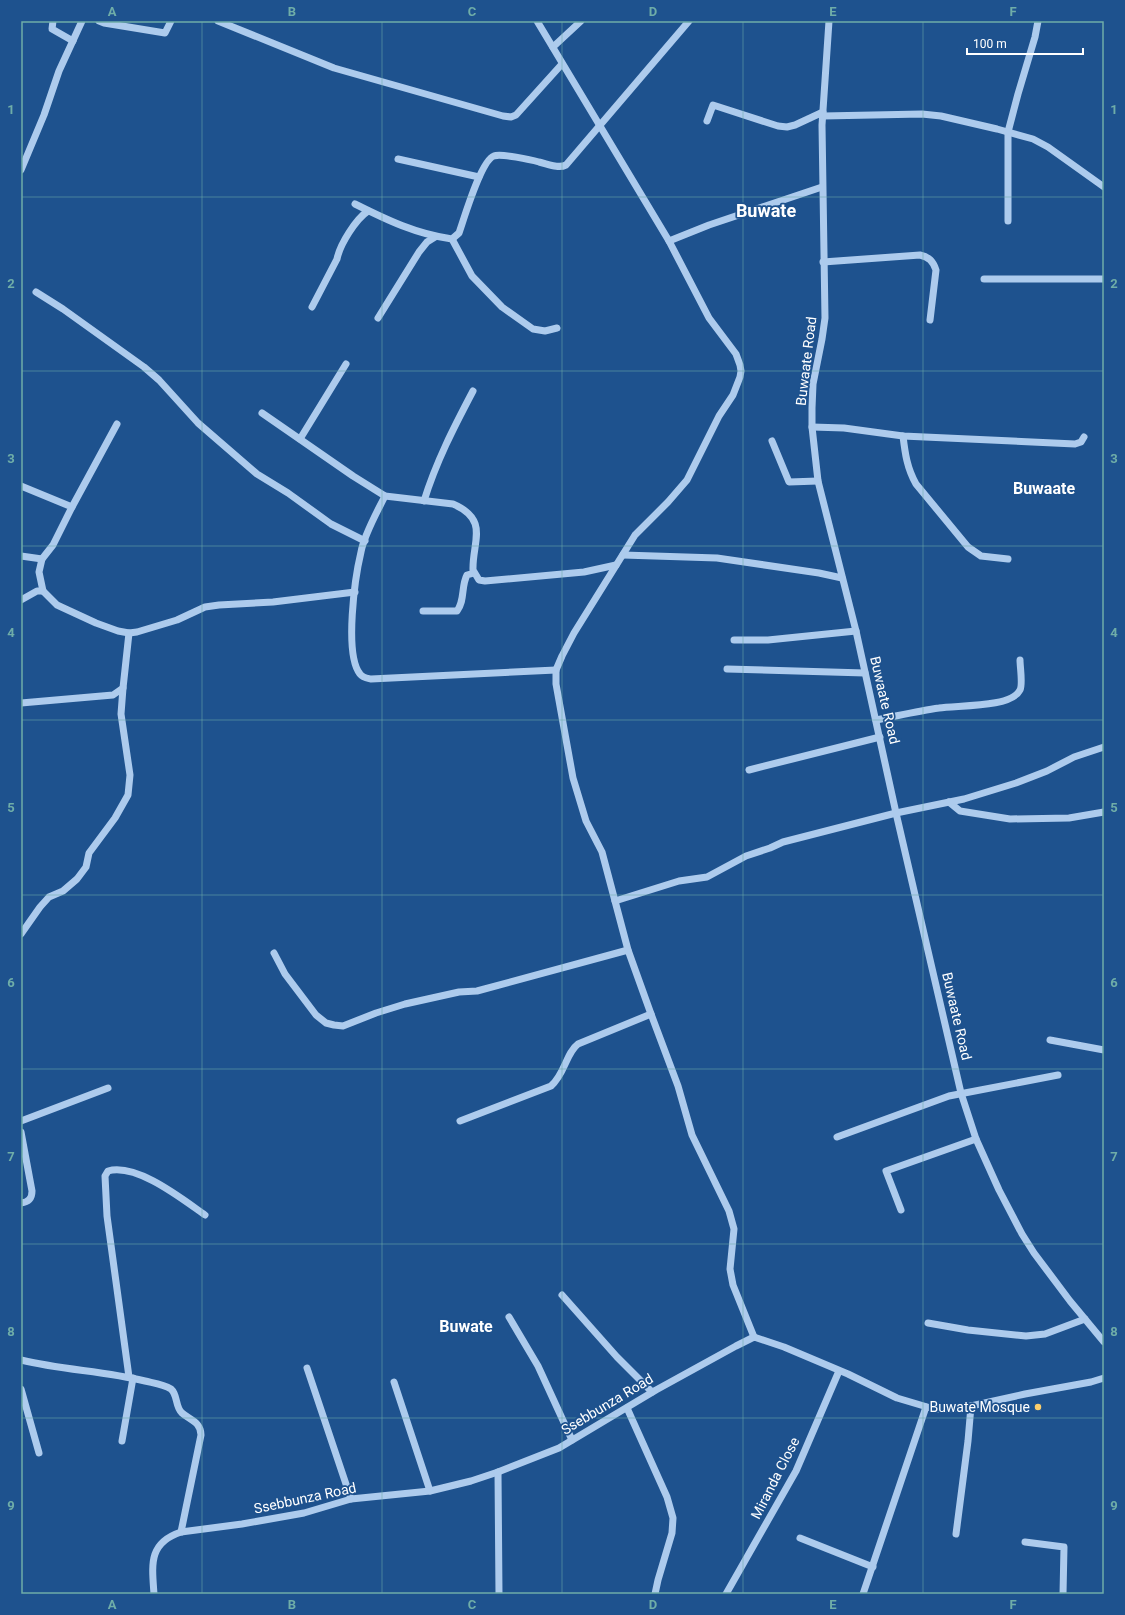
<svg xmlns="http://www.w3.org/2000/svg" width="1125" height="1615" font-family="Roboto,sans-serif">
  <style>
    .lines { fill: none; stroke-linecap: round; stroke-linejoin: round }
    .minor { stroke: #adcbed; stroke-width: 7 }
    .grid { fill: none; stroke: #6fada8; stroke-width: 1; stroke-opacity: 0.55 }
    .poi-dot { fill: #fbce6c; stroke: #1e528e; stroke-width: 1.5 }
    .labels { text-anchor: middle; stroke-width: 3.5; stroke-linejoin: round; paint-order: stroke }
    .street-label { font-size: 14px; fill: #fff; stroke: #1e528e }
    .poi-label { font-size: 14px; fill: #fff; stroke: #1e528e; text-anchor: end }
    .quarter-label { font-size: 16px; font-weight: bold; fill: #fff; stroke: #1e528e }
    .district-label { font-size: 18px; font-weight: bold; fill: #fff; stroke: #1e528e }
    .neatline { fill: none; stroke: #6fada8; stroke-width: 1.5 }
    .grid-label { font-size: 13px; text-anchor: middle; font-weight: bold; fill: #6fada8 }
  </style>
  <rect width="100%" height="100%" fill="#1e528e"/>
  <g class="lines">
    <!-- minor -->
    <g class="minor">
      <path d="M53,21l-1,8 21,12"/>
      <path d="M99,21l5,2 61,10 6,-12"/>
      <path d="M218,21l116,47 169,48 8,1 5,-2 46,-51"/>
      <path d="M537,21l132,220 40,77 27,36 4,11 1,6 -1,6 -7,18 -14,21 -32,64 -19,22 -33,33 -61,98 -12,23 -6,14v14l17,94 13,43 16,31 26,98 23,64 27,72 14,49 37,76 5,18 -4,40 3,16 21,52"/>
      <path d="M829,21l-7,104 3,193 -3,21 -9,45 -1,24v19l6,54 38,150 40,182 65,280 15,46 23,51 23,44 12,19 36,48 34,41"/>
      <path d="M553,47l28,-26"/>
      <path d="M823,116l99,-2 19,2 56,13 36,10 15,8 56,40"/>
      <path d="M707,121l6,-16 65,21 9,1 8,-2 28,-13"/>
      <path d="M398,159l81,18"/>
      <path d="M21,170l23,-55 15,-44 23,-50"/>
      <path d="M355,204c32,16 61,30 97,35l7,-6c5,-14 22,-73 35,-77 6,-3 38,4 45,6 9,2 19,7 27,3l123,-144"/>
      <path d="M1008,221v-89l10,-38 17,-57 3,-16"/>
      <path d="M452,239l20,37 30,31 31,22 12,2 12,-3"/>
      <path d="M669,241l40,-16 113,-38"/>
      <path d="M823,262l97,-7c9,2 13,6 16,15l-6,50"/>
      <path d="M984,279h120"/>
      <path d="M36,292l27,17 81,58 15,13 39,43 59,51 31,19 43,31 34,17"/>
      <path d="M312,307l25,-48c3,-15 19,-40 31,-48"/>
      <path d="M378,318l41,-66 8,-10 8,-5"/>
      <path d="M262,413l91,63 32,20 68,8c37,16 19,38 20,66l6,10 6,1 99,-9 32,-7"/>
      <path d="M812,427l32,1 59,8 172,8 6,-2 3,-5"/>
      <path d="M903,436c2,17 4,32 13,48l52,63 13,9 27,3"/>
      <path d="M300,439l46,-75"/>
      <path d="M772,441l17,41 29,-1"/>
      <path d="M21,486l51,21 -19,38 -11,14 -3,13 4,19 14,14 39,18 22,8 11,2 8,-1 40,-12 28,-13 14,-2 54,-3 82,-10"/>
      <path d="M385,496c-8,16 -21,39 -24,56 -6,25 -17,102 -1,122 3,4 6,4 11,5l185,-9"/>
      <path d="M424,501c12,-39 30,-74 49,-110"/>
      <path d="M72,507l45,-83"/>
      <path d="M623,555l94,3 102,15 23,5"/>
      <path d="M21,556l21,3"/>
      <path d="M21,600l16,-9h6"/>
      <path d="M423,611h34c8,-10 4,-25 10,-36l7,-2"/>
      <path d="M734,640h34l88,-9"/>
      <path d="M727,669l138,4"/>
      <path d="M21,703l92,-8 10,-7 6,-55"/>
      <path d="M876,720c21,-4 42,-9 63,-12 18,-3 72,0 81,-18 3,-5 0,-23 0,-30"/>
      <path d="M749,770l131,-33"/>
      <path d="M949,802l11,9 50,8 59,-1 35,-6"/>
      <path d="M615,901l64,-20 28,-4 39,-21 24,-8 13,-6 113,-29 68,-14 52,-16 31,-12 27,-14 30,-10"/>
      <path d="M21,934l19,-27 9,-10 14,-6 14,-12 9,-12 3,-14 26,-35 13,-23 2,-20 -9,-61 2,-26"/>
      <path d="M274,953l11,21 31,41 10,8 8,2 9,1 33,-13 29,-9 54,-12 18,-1 151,-41"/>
      <path d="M1050,1040l54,10"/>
      <path d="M21,1121l87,-33"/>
      <path d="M460,1121l91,-35c14,-12 15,-33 27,-42l73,-30"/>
      <path d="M21,1132l11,59c0,7 -3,11 -11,12"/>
      <path d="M837,1137l112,-41 109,-21"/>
      <path d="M901,1210l-15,-39 90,-32"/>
      <path d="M562,1295l55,62 35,35"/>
      <path d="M509,1317l29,49 34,74"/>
      <path d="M928,1323l40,7 58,6 19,-2 40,-15"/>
      <path d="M21,1360c41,10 83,11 124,21 8,2 18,3 26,8 7,6 4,18 11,24 8,7 19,9 19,22l-20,97"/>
      <path d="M307,1368l44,131"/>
      <path d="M129,1377l-22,-161 -2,-40 3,-5c29,-8 74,28 97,44"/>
      <path d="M394,1382l36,109"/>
      <path d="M21,1389l18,64"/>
      <path d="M627,1408l40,89 6,21 -1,15 -14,47 -3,14"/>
      <path d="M122,1441l11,-63"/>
      <path d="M498,1472l1,122"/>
      <path d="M956,1534l12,-93 3,-35"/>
      <path d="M800,1538l73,29"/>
      <path d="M1025,1542l39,5 -1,47"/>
      <path d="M154,1594c-2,-29 -6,-51 27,-62l61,-8 62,-11 47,-14 79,-8 41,-10 27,-9 61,-24 97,-58 80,-44 18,-9 30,10 64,27 49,24 37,11h16l21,-3 54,-12 66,-12 13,-4"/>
      <path d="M726,1594l70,-123 43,-100"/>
      <path d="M863,1594l63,-187"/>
    </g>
  </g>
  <!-- grid -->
  <path class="grid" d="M202,21v1573M382,21v1573M562,21v1573M743,21v1573M923,21v1573M21,197h1083M21,371h1083M21,546h1083M21,720h1083M21,895h1083M21,1069h1083M21,1244h1083M21,1418h1083"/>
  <!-- markers -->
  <circle class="poi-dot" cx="1038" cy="1407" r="4"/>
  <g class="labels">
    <!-- street labels -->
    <g class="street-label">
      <text transform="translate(806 361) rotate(-83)" y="5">Buwaate Road</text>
      <text transform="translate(885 700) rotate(77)" y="5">Buwaate Road</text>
      <text transform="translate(957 1016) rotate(77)" y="5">Buwaate Road</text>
      <text transform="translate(607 1404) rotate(-31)" y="5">Ssebbunza Road</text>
      <text transform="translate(775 1478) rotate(-63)" y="5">Miranda Close</text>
      <text transform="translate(305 1498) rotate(-12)" y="5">Ssebbunza Road</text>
    </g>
    <!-- poi labels -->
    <g class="poi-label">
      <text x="1030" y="1412">Buwate Mosque</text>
    </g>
    <!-- quarter labels -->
    <g class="quarter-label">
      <text x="1044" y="494">Buwaate</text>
      <text x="466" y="1332">Buwate</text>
    </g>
    <!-- district labels -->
    <g class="district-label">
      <text x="766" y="217">Buwate</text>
    </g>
  </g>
  <!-- border -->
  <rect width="1125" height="1615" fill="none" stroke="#1e528e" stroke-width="44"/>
  <!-- scale -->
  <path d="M967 48v6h116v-6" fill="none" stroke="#ffffff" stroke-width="2"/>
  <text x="973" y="48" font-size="12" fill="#ffffff" stroke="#1e528e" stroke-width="3" paint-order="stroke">100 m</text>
  <rect x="22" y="22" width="1081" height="1571" class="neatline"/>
  <g class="grid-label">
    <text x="112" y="16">A</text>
    <text x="292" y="16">B</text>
    <text x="472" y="16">C</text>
    <text x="653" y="16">D</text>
    <text x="833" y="16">E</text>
    <text x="1013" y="16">F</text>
    <text x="11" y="114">1</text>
    <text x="1114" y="114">1</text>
    <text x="11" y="288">2</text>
    <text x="1114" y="288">2</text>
    <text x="11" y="463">3</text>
    <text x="1114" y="463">3</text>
    <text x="11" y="637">4</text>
    <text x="1114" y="637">4</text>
    <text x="11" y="812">5</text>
    <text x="1114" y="812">5</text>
    <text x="11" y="987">6</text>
    <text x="1114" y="987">6</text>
    <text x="11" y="1161">7</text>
    <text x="1114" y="1161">7</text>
    <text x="11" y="1336">8</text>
    <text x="1114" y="1336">8</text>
    <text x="11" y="1510">9</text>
    <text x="1114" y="1510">9</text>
    <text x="112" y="1609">A</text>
    <text x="292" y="1609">B</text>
    <text x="472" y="1609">C</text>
    <text x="653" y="1609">D</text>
    <text x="833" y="1609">E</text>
    <text x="1013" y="1609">F</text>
  </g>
</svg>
